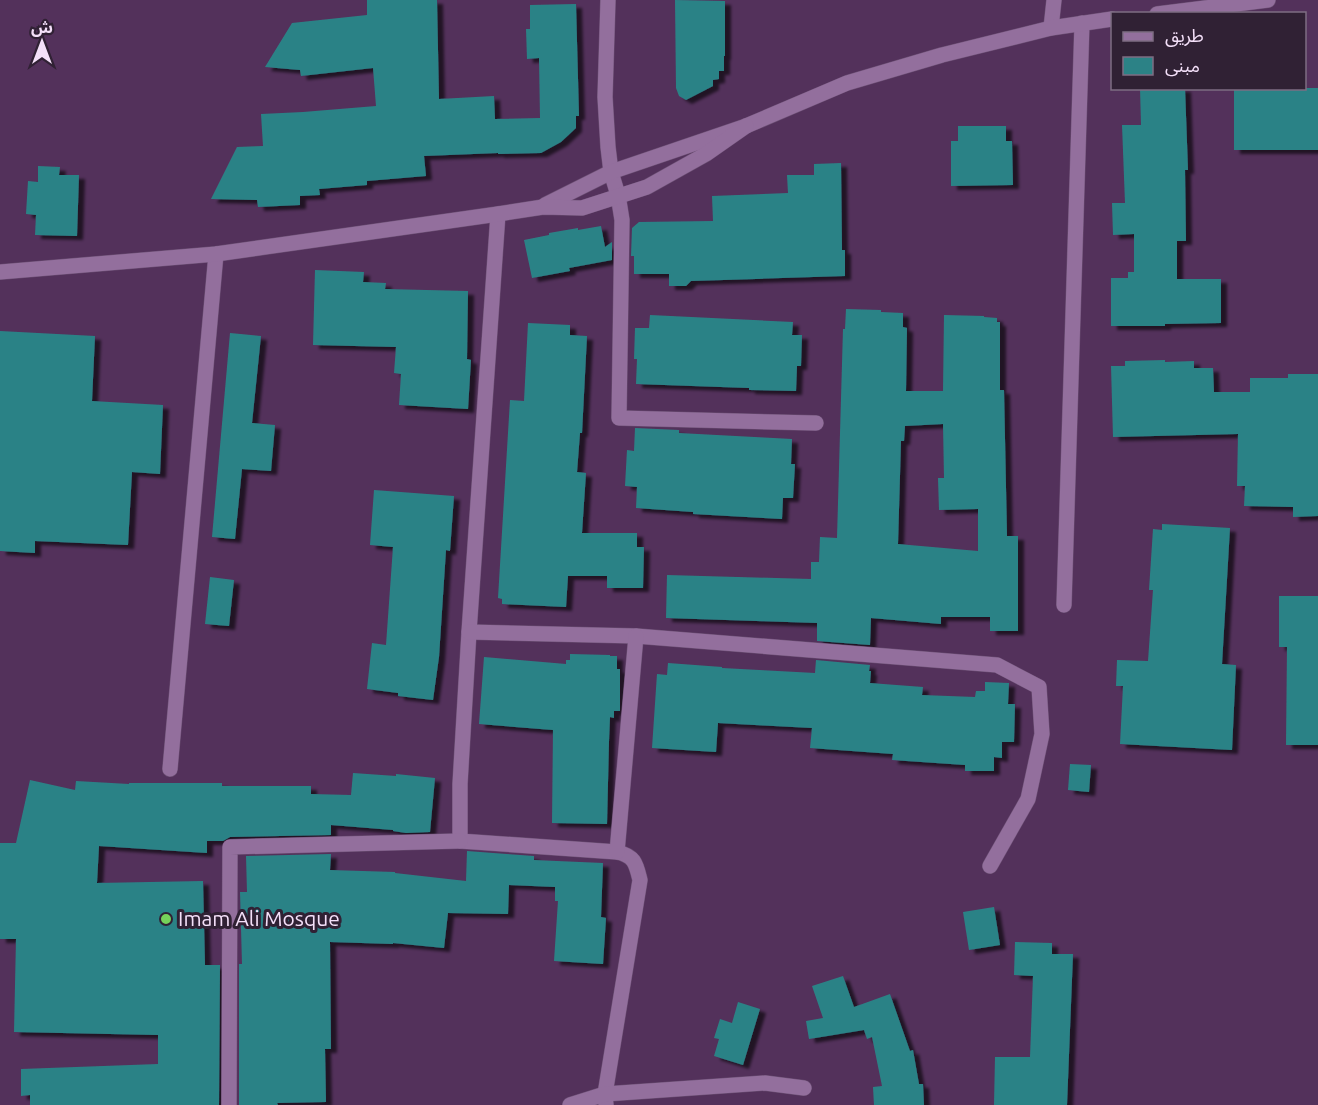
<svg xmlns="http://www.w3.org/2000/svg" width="1318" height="1105" font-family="Ubuntu,'Noto Sans Arabic',sans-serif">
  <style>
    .building { fill: #2c8286; fill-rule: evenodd; filter: url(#shadow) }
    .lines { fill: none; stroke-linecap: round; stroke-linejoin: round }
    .minor-casing { stroke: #6c5074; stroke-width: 16 }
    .tertiary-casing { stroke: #6c5074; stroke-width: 16 }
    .minor { stroke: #936f9d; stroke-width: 15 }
    .tertiary { stroke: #936f9d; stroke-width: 15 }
    .poi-dot { fill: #75d25a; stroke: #302134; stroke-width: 2 }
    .labels { text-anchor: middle; stroke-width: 6; stroke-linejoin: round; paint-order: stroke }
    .poi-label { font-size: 21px; fill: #f4e0f9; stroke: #302134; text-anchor: start }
  </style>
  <defs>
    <filter id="shadow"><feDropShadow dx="6" dy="4" stdDeviation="1.5" flood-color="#0009"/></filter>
  </defs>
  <rect width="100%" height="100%" fill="#53315b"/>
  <!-- building -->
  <g class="building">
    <path d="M367,0h70l2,99 55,-3 1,23 45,-1 -1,-60 -12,1 -1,-30h4v-24l46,-1 3,112h-3v12l-15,14 -20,11 -43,1v-1l-74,3 2,20 -59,5v4l-48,4 1,6 -20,1v9l-42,2 -1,-7 -46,-1 26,-52 26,-1 -2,-32 42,-2 73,-6 -3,-38 -72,8 -1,-6 -35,-3 27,-44 75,-8z"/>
    <path d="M675,0l50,1v55h-1v15h-5v8l-6,1v6l-27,14 -7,-4 -3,-8z"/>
    <path d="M1140,88h45l3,82h-3l1,71h-9v38h44v44l-56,1v2h-54v-48h17v-6h6v-38l-21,1 -1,-32h13l-3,-78h19z"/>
    <rect x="1234" y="88" width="84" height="62"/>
    <path d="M958,126h48v15h6l1,44 -62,1v-45h7z"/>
    <path d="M841,163l1,87h3v26l-154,5 -5,5h-17v-12h-35v-18h-3l1,-28 7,-6 74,-1 -1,-25 76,-3 -1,-18h27v-11z"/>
    <path d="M38,166l22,1 -1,8h20l-2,61 -42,-1 1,-20 -10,-1 2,-33 10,1z"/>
    <path d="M601,226l4,21 7,-5v18l-43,8 1,3 -38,7 -8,-38 25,-5v-2l29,-5v2z"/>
    <path d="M315,270l49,2 -1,10 23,1 -1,6 83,2 -1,68 4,1 -3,49 -69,-4 2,-31 -7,-1 2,-26 -83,-2z"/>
    <path d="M846,309l35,1v2l22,1v14l4,1 -1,63h37l1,-76 40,1v1l13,1v4h3v68h4l3,146h11v95h-28v-14h-49v7l-70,-6 -1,27 -53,-4v-18l-151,-5 1,-43 144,4v-17h8l1,-25 17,1 6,-209h2zM943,424l1,54h-6l1,32 39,-1v42l-80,-7 3,-103h3l1,-15z"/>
    <path d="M650,315l143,7 -1,13h10l-1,31h-4l-1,25 -47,-1v-2l-113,-4 1,-25h-3l1,-31h14z"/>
    <path d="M528,323l42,2v10l17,1 -5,97h-2l-3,39 9,1 -4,60h55v14h7l-1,41h-36v-12h-39l-2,31 -64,-3v-5l-4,-1 12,-198 14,1z"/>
    <path d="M0,331l95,5 -3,65 71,4 -3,69 -28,-2 -4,73 -93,-4v12l-35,-2z"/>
    <path d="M230,333l31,3 -9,87 23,2 -4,46 -29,-2 -7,70 -23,-2z"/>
    <path d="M1165,360v2l29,-1v7h19l1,24h36v-14h38v-4h30v142l-25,1v-10l-49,-1 1,-20h-8l1,-52 -125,3 -2,-71h14v-5z"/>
    <path d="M635,428l44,2v3l113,6 -1,25h4l-2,34h-10l-1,21 -89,-5v-2l-57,-4 1,-21 -12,-1 2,-36 7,1z"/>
    <path d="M374,490l80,6 -4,55 -4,-1 -7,107 -6,43 -35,-4v-3l-31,-4 5,-46 14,2 7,-98 -23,-2z"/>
    <path d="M1162,524l68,4 -8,136 14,1 -4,85 -112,-6 3,-58h-7l1,-26 31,1 5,-71h-4l4,-61 9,1z"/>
    <path d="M210,577l24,3 -5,46 -24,-2z"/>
    <path d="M1279,596h39v149h-32l1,-98h-8z"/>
    <path d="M570,654l40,1v1h7v13h3v42h-6v7l-4,-1 -1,24 -2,83 -55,-1 1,-93 -74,-6 5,-67 82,7v-4h4z"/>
    <path d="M816,660l54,5 -1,6h2l-1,12 53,4 -1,8 53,2 1,-6h9v-9l24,1 -1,21h7l-1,38h-12v16l-8,-1v14h-29v-6l-73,-5 1,-6 -83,-6 2,-20 -94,-5 -2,29 -64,-4 5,-74 10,1 1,-12 54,4v1l93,5z"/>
    <path d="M1070,764l21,1 -2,27 -21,-2z"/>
    <path d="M353,773l43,3v-2l39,4 -5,54 -24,1 -13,-2v-1l-62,-5v10l-101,2 -7,4h-16v12l-108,-7 -2,37 106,-2 2,84h15l-1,140h-189v-10l-9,1v-27l137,-5v-29l-144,-3 2,-93h-16v-96h16l14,-63 45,10 1,-9 53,3v-1h93v3h89v8l40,1z"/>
    <path d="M467,851l67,5v4l69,3 -2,54 5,1 -3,46 -49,-3 4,-60h-3v-14l-46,-2 -1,29 -60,-1 -4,35 -51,-5v1l-63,-2 1,107h-6l1,53 -49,1 1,2h-39v-141h3l-2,-72h7l-1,-36 85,-2 -1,16 65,2v1l71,8z"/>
    <path d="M994,907l6,38 -31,5 -6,-38z"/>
    <path d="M1015,942l37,1v11h21l-6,151h-73l1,-48h35l3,-81 -19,-1z"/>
    <path d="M843,976l11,31 36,-13 20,57 3,-1 6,34h4l1,21h-50l-1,-18 9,-1 -10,-49 -5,2 -3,-9 -55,9 -3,-18 17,-3 -11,-32z"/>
    <path d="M738,1002l22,7 -17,56 -29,-9 5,-17 -5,-1 6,-19 12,4z"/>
  </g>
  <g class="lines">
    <defs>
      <g id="minor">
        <path d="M608,0l-3,97 3,50 3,25 7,23 4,25 -3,198 197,5"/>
        <path d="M1051,28l3,-28"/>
        <path d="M498,214l-29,418 -9,152v57l157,11c18,4 19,12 23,28l-35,214 1,11"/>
        <path d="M1064,605l18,-582"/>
        <path d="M469,632l167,4 361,29 42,22 3,47 -14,65 -38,67"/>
        <path d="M170,769l46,-515"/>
        <path d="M617,852l19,-216"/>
        <path d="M229,1105l1,-258 230,-6"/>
        <path d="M570,1105l35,-11 160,-11 39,5"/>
      </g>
      <g id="tertiary">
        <path d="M1157,14l111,-14"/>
        <path d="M545,205l66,-33 135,-46 101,-43 95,-28 109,-27 61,-9"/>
        <path d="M0,272l216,-18 282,-40 45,-7 39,1 65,-21 59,-33 40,-28"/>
      </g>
    </defs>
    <!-- minor casing -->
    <use href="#minor" class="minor-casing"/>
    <!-- tertiary casing -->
    <use href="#tertiary" class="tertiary-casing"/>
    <!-- minor -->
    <use href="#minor" class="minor"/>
    <!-- tertiary -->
    <use href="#tertiary" class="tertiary"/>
  </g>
  <!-- markers -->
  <circle class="poi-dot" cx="166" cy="919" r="6"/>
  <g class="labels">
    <!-- poi labels -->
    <g class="poi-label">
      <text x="178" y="926">Imam Ali Mosque</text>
    </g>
  </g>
  <!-- legend -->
  <rect x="1111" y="12" width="195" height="78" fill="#302134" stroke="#7e6d83" stroke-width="1.5"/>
  <rect x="1123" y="32" width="30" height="9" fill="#936f9d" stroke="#7e6d83" stroke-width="1.5"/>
  <text x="1165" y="42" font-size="18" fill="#f4e0f9">طريق</text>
  <rect x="1123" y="57" width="30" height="18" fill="#2c8286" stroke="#7e6d83" stroke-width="1.5"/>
  <text x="1165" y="72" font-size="18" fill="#f4e0f9">مبنى</text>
  <!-- north arrow -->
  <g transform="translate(42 42)" stroke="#302134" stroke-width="4.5" paint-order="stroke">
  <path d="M0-4.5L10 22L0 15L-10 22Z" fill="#f4e0f9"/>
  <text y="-9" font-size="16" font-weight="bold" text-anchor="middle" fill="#f4e0f9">ش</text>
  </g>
</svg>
